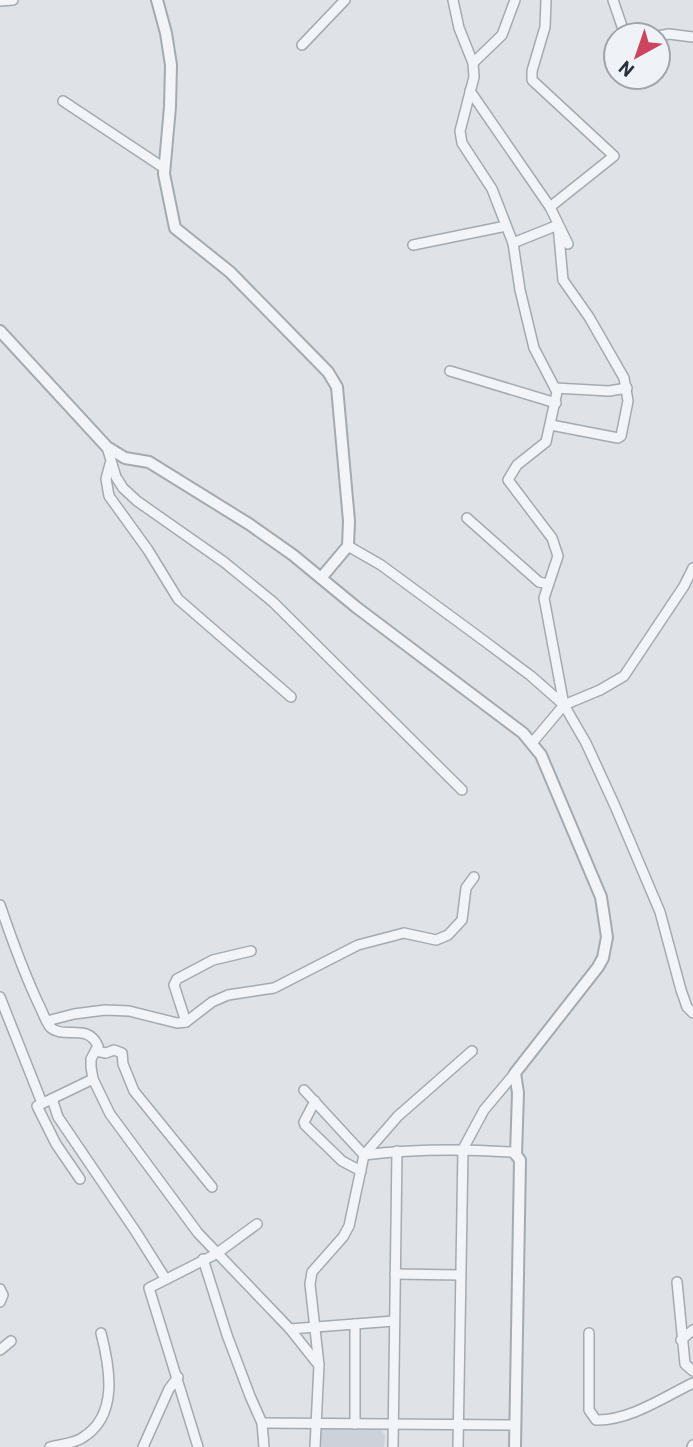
<svg xmlns="http://www.w3.org/2000/svg" width="693" height="1447" font-family="Barlow,sans-serif">
  <style>
    .built { fill: #cdd2da }
    .lines { fill: none; stroke-linecap: round; stroke-linejoin: round }
    .minor-casing { stroke: #a4aab2; stroke-width: 12 }
    .tertiary-casing { stroke: #a4aab2; stroke-width: 14 }
    .minor { stroke: #f2f4f7; stroke-width: 9 }
    .tertiary { stroke: #f2f4f7; stroke-width: 10 }
  </style>
  <rect width="100%" height="100%" fill="#dfe3e8"/>
  <!-- built -->
  <path class="built" d="M319,1428l62,2 4,5 -1,12h-68z"/>
  <g class="lines">
    <defs>
      <g id="minor">
        <path d="M453,0l6,28 14,35 1,14 -14,54 2,12 30,46 21,54 7,47 14,58 23,44 -11,50 -29,23 -9,15 44,58 6,18 -14,42 20,107 -32,38"/>
        <path d="M546,0l-1,27 -13,44v9l82,76 -64,51"/>
        <path d="M613,0l12,35"/>
        <path d="M0,1l13,-1"/>
        <path d="M658,36l11,-2 24,3"/>
        <path d="M302,45l43,-45"/>
        <path d="M473,63l29,-28 13,-35"/>
        <path d="M470,91l80,116 18,37"/>
        <path d="M63,101l101,67"/>
        <path d="M513,243l45,-18 5,55 26,37 35,61 4,23 -7,35 -3,2 -67,-13"/>
        <path d="M413,245l93,-19"/>
        <path d="M450,371l106,32"/>
        <path d="M555,388l54,3 18,-3"/>
        <path d="M107,447l9,30 7,11 14,13 87,61 49,40 189,188"/>
        <path d="M110,464l-4,15 3,17 39,54 30,49 113,98"/>
        <path d="M467,518l72,64 9,2"/>
        <path d="M348,546l33,19 102,75 48,36 33,29 22,38 29,63 45,106 21,78 6,17 6,6"/>
        <path d="M564,705l36,-15 24,-14 60,-90 9,-18"/>
        <path d="M0,905c12,35 24,69 40,102 3,6 6,15 10,20 14,13 37,-5 48,19l-7,13v8l2,12 17,35 88,119 92,96 104,-8"/>
        <path d="M0,997l42,106"/>
        <path d="M47,1021l27,-7 31,-4 24,1 48,12 9,-1 26,-20 16,-7 46,-7 84,-43 46,-12 32,7 12,-5 14,-15 4,-32 8,-11"/>
        <path d="M186,1022l-12,-37 3,-6 36,-19 38,-9"/>
        <path d="M96,1051l10,2 8,-3 8,3 1,11 11,27 78,96"/>
        <path d="M304,1090l60,65c49,-6 98,-6 147,-3l5,3"/>
        <path d="M52,1099l6,18 78,115 29,46"/>
        <path d="M315,1101l-11,21 1,3 37,36 19,10"/>
        <path d="M80,1179l-24,-35 -19,-38 56,-27"/>
        <path d="M203,1259l24,76 23,61 12,27 2,24"/>
        <path d="M395,1274l65,1"/>
        <path d="M677,1282l8,82 8,7"/>
        <path d="M0,1289l3,6 -3,7"/>
        <path d="M290,1329l27,34"/>
        <path d="M589,1333v77l7,10c33,1 68,-23 97,-37"/>
        <path d="M681,1340l12,-10"/>
        <path d="M0,1350l11,-9"/>
        <path d="M262,1423l253,2"/>
        <path d="M355,1424v-100"/>
        <path d="M50,1447c10,-3 23,-3 32,-9 37,-22 28,-70 19,-105"/>
        <path d="M143,1447l26,-58 9,-12"/>
        <path d="M198,1447l-49,-159 67,-34 41,-30"/>
        <path d="M315,1447l4,-82 -9,-81 2,-12 31,-35 6,-11 15,-71 34,-39 74,-65"/>
        <path d="M393,1447l4,-296"/>
        <path d="M458,1447l5,-298 21,-39 31,-37"/>
        <path d="M692,1447l1,-2"/>
      </g>
      <g id="tertiary">
        <path d="M157,0l9,33 5,32 -1,42 -6,67 11,54 55,44 98,100 9,15 12,134 -1,25 -27,32"/>
        <path d="M0,331l107,116 18,11 24,4 100,62 44,31 63,52 167,126 18,22 60,142 6,40 -4,21 -5,9 -83,106 3,20 -2,62 4,5 -5,287"/>
      </g>
    </defs>
    <!-- minor casing -->
    <use href="#minor" class="minor-casing"/>
    <!-- tertiary casing -->
    <use href="#tertiary" class="tertiary-casing"/>
    <!-- minor -->
    <use href="#minor" class="minor"/>
    <!-- tertiary -->
    <use href="#tertiary" class="tertiary"/>
  </g>
  <!-- north arrow -->
  <g transform="translate(637 56) rotate(220)"><circle r="33" fill="#eff2f6" stroke="#9fa5ad" stroke-width="2"/>
  <path d="M0-5L12 26L0 18L-12 26Z" fill="#cd445e"/>
  <text y="-10" font-size="19" font-weight="bold" text-anchor="middle" fill="#28313f">N</text>
  </g>
</svg>
